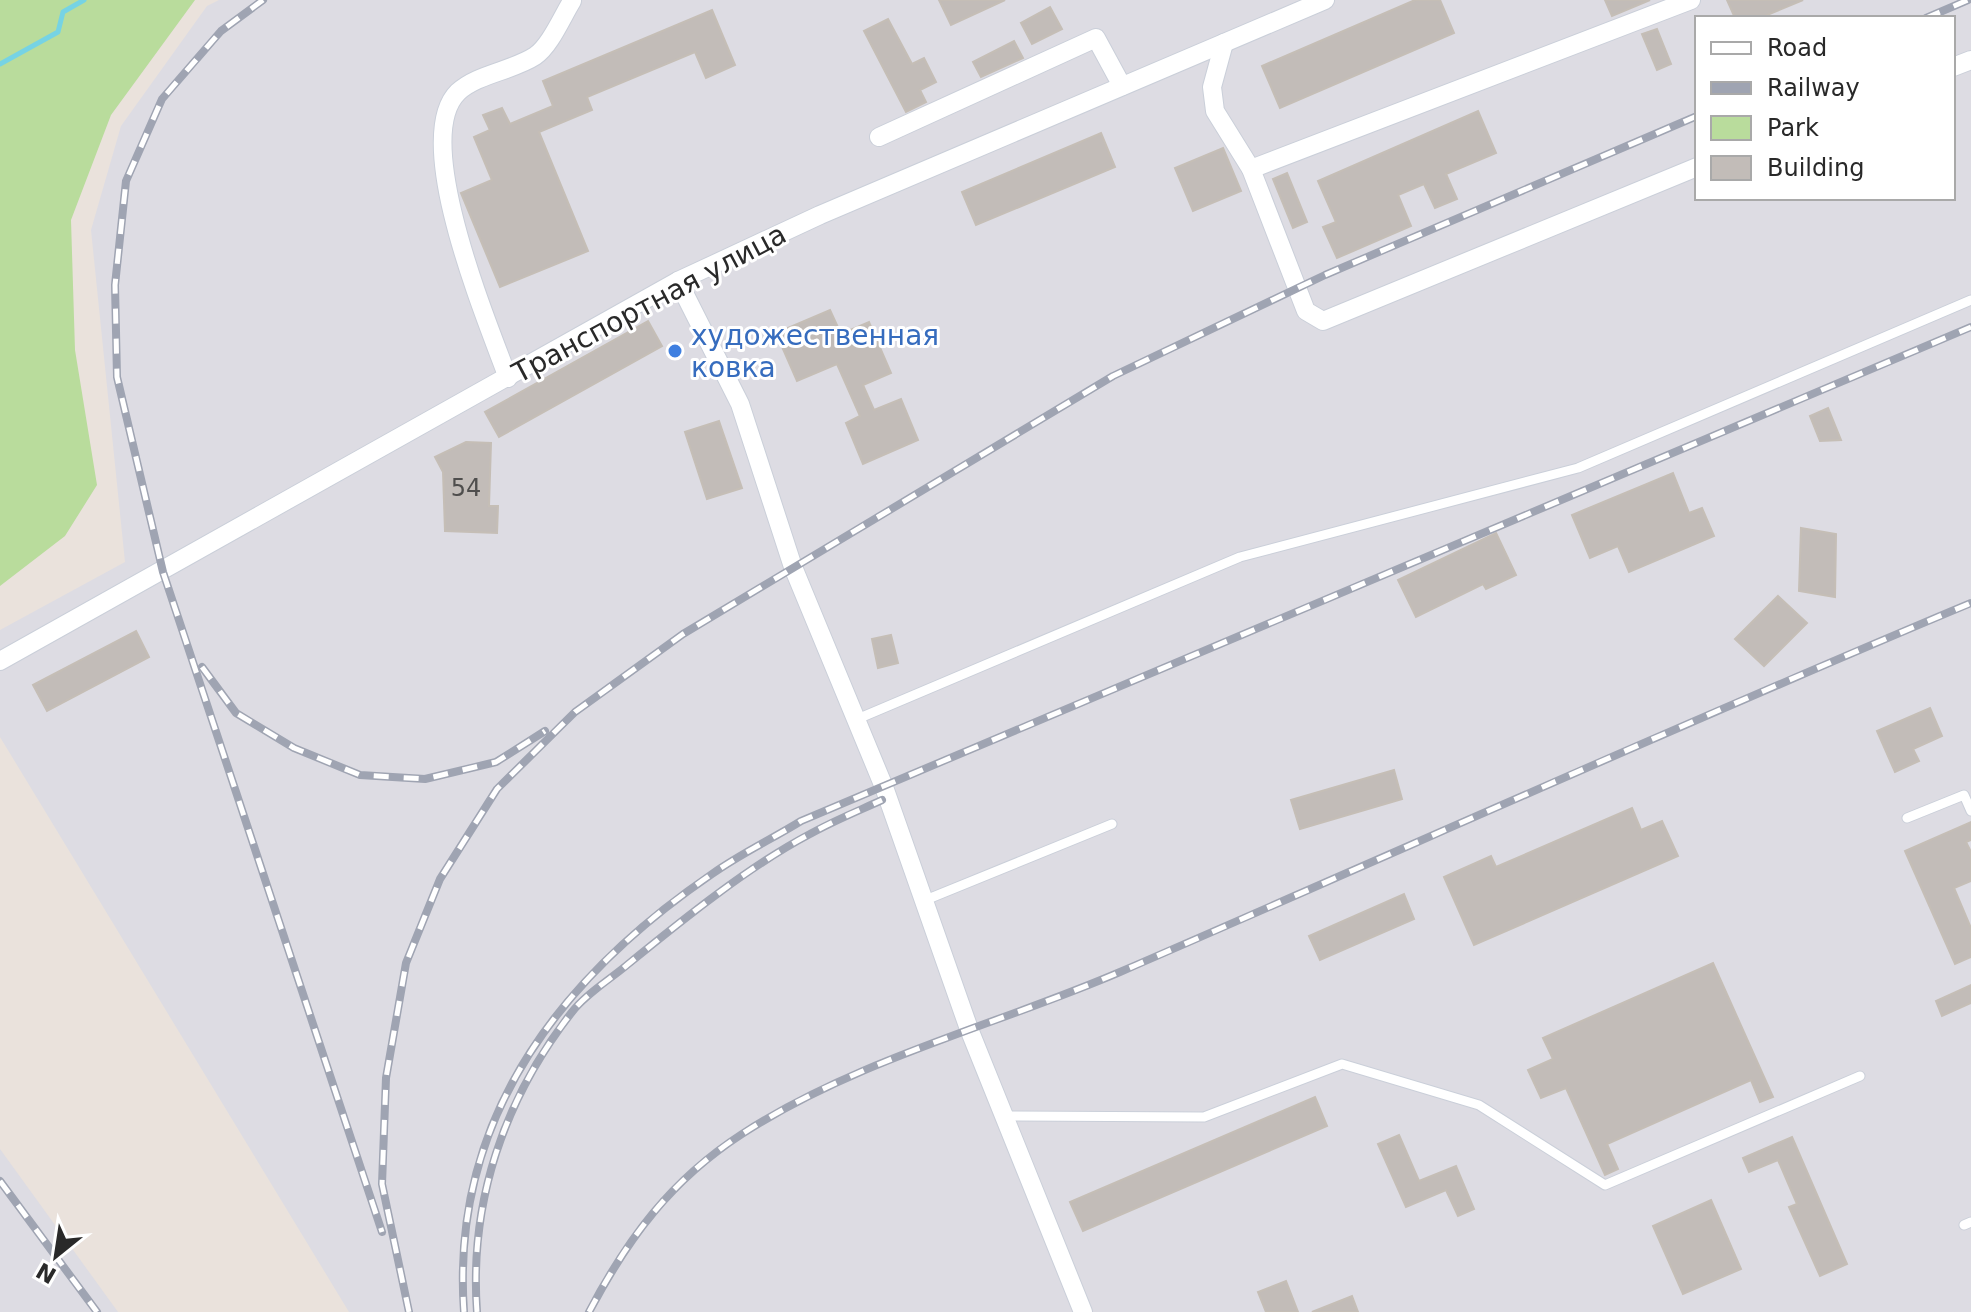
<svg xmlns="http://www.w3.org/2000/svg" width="1971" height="1312" font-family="'DejaVu Sans',sans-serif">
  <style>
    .industrial { fill: #dddce3; fill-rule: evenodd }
    .green { fill: #b9dc9c }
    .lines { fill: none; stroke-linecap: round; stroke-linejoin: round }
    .stream { stroke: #76d3e4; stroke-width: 5 }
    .building { fill: #c2bcb8; stroke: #c5beb6; stroke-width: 2 }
    .service-casing { stroke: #cacfd9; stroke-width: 11 }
    .minor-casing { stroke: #cacfd9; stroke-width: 20 }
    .service { stroke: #fff; stroke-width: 9 }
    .minor { stroke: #fff; stroke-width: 18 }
    .rail-casing { stroke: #9fa4b2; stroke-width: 8 }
    .rail { stroke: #fff; stroke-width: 5; stroke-dasharray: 15; stroke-linecap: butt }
    .shop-dot { fill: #3f7fe0; stroke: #fff; stroke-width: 3 }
    .labels { text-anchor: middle; stroke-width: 6; stroke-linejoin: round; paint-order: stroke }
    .number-label { font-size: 24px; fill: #4f4e4d }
    .street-label { font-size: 28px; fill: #292929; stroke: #fff }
    .shop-label { font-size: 28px; fill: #366cbe; stroke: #fff; text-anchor: start }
  </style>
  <rect width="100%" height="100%" fill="#eae2dc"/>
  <!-- industrial -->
  <g class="industrial">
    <path d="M219,0h1752v1312h-1622l-349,-575v-107l125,-68 -34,-332 30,-104 86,-120zM1697,18h256v180h-256z"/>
    <path d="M0,1149l118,163h-118z"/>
  </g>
  <!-- green -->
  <path class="green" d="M0,0h195l-84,115 -40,105 4,130 22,135 -32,51 -65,50z"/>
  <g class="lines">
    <!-- stream -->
    <path class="stream" d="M0,64l58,-32 5,-20 21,-12"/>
  </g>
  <!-- building -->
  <g class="building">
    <path d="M939,0h66l-54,25z"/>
    <path d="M1415,0h25l14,33 -174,75 -18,-42z"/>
    <path d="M1605,0h45l-38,16z"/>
    <path d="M1727,0h76l-43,18h-25z"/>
    <path d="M1050,7l12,22 -30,15 -11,-21z"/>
    <path d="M712,10l23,55 -29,13 -11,-26 -108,45 5,13 -53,22 49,119 -88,36 -39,-94 31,-13 -18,-43 16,-7 -7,-15 19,-7 8,16 43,-18 -10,-25z"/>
    <path d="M888,19l24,45 12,-6 12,24 -16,8 6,12 -20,10 -42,-81z"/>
    <path d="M1657,29l14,35 -14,6 -15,-36z"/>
    <path d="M1014,41l9,17 -42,19 -8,-15z"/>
    <path d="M1478,111l18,42 -50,21 11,25 -22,9 -11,-24 -26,11 13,31 -74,32 -14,-31 13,-5 -18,-41z"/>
    <path d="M1101,133l14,34 -139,58 -14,-33z"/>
    <path d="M1223,148l18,43 -48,20 -18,-43z"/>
    <path d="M1287,173l20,49 -14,6 -20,-49z"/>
    <path d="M830,310l11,24 28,-12 22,51 -28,12 11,25 27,-11 17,41 -55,24 -17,-41 14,-7 -23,-52 -40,17 -21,-48z"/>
    <path d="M648,321l14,25 -163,91 -14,-25z"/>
    <path d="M1828,408l13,32 -21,1 -10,-25z"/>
    <path d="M719,421l23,67 -35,11 -22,-67z"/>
    <path d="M466,442l25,1 -2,63h9l-1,27 -52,-2 -2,-59 -8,-15z"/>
    <path d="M1673,473l16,40 13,-5 12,28 -85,36 -11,-26 -28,12 -18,-43z"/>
    <path d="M1801,528l35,6 -1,63 -36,-6z"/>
    <path d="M1496,533l20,42 -30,14 -3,-5 -67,33 -18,-37z"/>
    <path d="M1778,596l29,27 -43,43 -29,-27z"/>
    <path d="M136,631l13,26 -102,54 -14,-26z"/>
    <path d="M891,635l7,28 -20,5 -6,-29z"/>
    <path d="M1930,708l12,28 -29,13 6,12 -24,11 -18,-41z"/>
    <path d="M1394,770l8,29 -102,30 -9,-29z"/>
    <path d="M1632,808l9,22 21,-9 16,35 -204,89 -30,-68 47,-21 5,11z"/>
    <path d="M1971,822v18l-5,2 5,10v29l-17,7 17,40v29l-16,7 -50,-113z"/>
    <path d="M1404,894l10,25 -94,41 -11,-24z"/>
    <path d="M1713,963l60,134 -13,5 -9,-22 -144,64 11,25 -13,6 -39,-87 -25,10 -13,-28 25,-11 -10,-21z"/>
    <path d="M1971,985v18l-29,13 -6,-15z"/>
    <path d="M1315,1097l12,29 -244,105 -13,-29z"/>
    <path d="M1399,1135l20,46 37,-15 18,43 -16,7 -12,-26 -40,17 -28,-63z"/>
    <path d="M1792,1137l55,127 -27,12 -31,-69 8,-3 -19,-44 -29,12 -6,-14z"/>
    <path d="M1711,1200l30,69 -58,25 -30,-68z"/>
    <path d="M1286,1281l12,31h-32l-8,-20z"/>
    <path d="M1352,1296l6,16h-46z"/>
  </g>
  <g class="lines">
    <defs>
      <g id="service">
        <path d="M855,720l385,-163 338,-89 393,-168"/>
        <path d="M1907,818l57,-23 7,16"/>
        <path d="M923,901l189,-77"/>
        <path d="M1004,1116l200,1 138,-53 137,41 126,80 255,-109"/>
        <path d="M1964,1225l7,-3"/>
      </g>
      <g id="minor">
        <path d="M1224,43l-12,44 3,24 36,58 55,142 17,10 374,-154"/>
        <path d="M1953,67l18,-7"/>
        <path d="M879,137l217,-99 26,48"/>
        <path d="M1251,169l440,-169"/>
        <path d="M678,281l62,123 53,163 91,220 85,242 114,283"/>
        <path d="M508,378c-20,-55 -98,-239 -50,-286 19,-18 54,-21 77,-36 15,-10 27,-39 37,-55"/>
        <path d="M0,661l678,-380 142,-66 505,-215"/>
      </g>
    </defs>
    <!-- service casing -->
    <use href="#service" class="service-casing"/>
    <!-- minor casing -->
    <use href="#minor" class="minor-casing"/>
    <!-- service -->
    <use href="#service" class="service"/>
    <!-- minor -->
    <use href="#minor" class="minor"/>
    <defs>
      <g id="rail">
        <path d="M263,0l-42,31 -59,68 -36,82 -11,104 2,92 46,195 219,660"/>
        <path d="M1926,18l42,-18"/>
        <path d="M202,667l34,46 58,35 66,27 65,4 71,-17 49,-31"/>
        <path d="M0,1181l97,131"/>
        <path d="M409,1312l-27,-128 4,-106 20,-115 34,-84 57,-90 78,-77 108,-78 430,-258 212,-101 372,-159"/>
        <path d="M464,1312c-14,-193 96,-334 248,-438 28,-20 60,-35 89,-53l1170,-494"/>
        <path d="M477,1312c-8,-110 27,-213 95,-300 14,-18 37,-32 55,-47 54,-44 122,-99 183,-131 23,-13 48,-23 72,-34"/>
        <path d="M589,1312c39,-74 82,-132 153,-178 116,-75 252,-108 378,-162 284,-123 566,-250 851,-369"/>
      </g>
    </defs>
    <!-- rail casing -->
    <use href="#rail" class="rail-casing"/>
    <!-- rail -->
    <use href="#rail" class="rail"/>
  </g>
  <!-- markers -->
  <circle class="shop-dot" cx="675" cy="351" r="8"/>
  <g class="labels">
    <!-- number labels -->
    <g class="number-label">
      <text x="466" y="496">54</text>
    </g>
    <!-- street labels -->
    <g class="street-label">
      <text transform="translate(649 303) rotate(-28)" y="10">Транспортная улица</text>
    </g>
    <!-- shop labels -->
    <g class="shop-label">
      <text x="691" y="345">художественная<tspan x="691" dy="32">ковка</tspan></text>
    </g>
  </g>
  <!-- legend -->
  <rect x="1695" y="16" width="260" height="184" fill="#ffffff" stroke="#a9a9a9" stroke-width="2"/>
  <rect x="1711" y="42" width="40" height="12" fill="#ffffff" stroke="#a9a9a9" stroke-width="2"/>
  <text x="1767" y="56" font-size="24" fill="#292929">Road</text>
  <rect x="1711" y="82" width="40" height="12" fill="#9fa4b2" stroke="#a9a9a9" stroke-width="2"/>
  <text x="1767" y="96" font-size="24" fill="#292929">Railway</text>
  <rect x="1711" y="116" width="40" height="24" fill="#b9dc9c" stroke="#a9a9a9" stroke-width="2"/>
  <text x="1767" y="136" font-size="24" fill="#292929">Park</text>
  <rect x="1711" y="156" width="40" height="24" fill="#c2bcb8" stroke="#a9a9a9" stroke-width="2"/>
  <text x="1767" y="176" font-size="24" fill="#292929">Building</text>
  <!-- north arrow -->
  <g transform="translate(56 1256) rotate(210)" stroke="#ffffff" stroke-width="6" paint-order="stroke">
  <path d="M0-6L14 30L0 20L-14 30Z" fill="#292929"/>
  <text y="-12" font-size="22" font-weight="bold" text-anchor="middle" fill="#292929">N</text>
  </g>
</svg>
